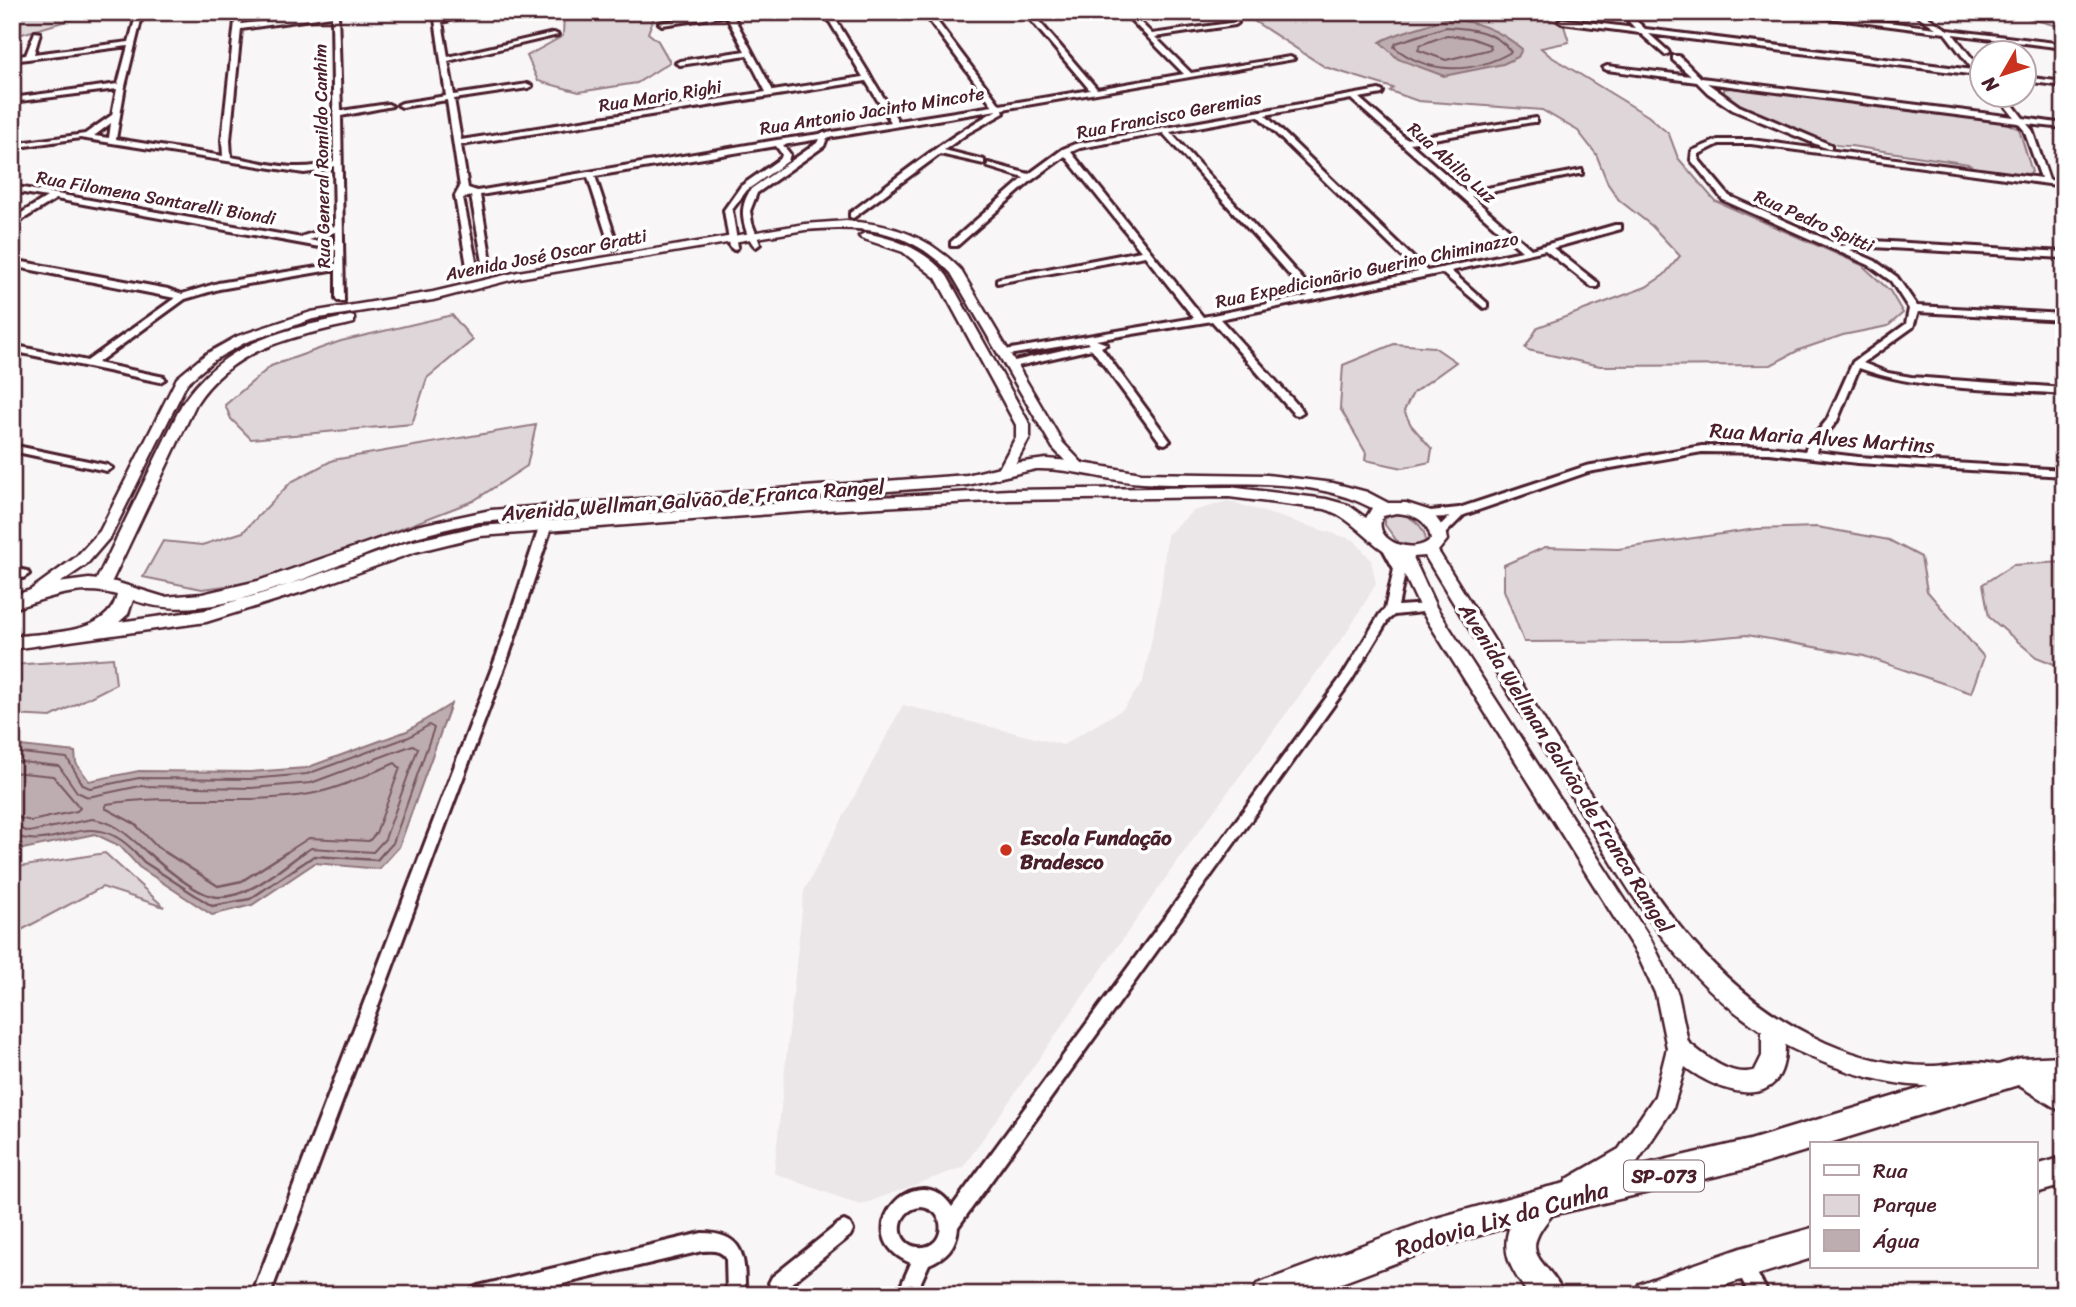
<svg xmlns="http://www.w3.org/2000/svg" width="2076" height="1307" font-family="Sriracha,sans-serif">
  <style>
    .built { fill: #ebe6e8 }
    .green { fill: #ded6d9; stroke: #947a82; stroke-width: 2 }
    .water { fill: #bdadb0; stroke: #8f747b; stroke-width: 2 }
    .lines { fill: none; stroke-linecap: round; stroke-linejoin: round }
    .shore-far1 { stroke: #785860; stroke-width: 2 }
    .shore { stroke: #785860; stroke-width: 2.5 }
    .minor-casing { stroke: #4a1f2b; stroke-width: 6 }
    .tertiary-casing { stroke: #4a1f2b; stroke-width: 5 }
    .secondary-casing { stroke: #4a1f2b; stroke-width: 5 }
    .primary-casing { stroke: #4a1f2b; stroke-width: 5 }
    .minor { fill: #fff; fill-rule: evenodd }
    .tertiary { fill: #fff; fill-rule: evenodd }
    .secondary { fill: #fff; fill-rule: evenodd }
    .primary { fill: #fff; fill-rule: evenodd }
    .poi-dot { fill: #c8321e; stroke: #fff; stroke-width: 2.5 }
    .labels { text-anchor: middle; stroke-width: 7; stroke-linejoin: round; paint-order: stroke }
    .far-street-label { font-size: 18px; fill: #4a1f2b; stroke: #fff }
    .shield { fill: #fff; stroke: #80626b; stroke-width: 2 }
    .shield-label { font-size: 19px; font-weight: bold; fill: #4a1f2b }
    .street-label { font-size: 21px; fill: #4a1f2b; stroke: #fff }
    .poi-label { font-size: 21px; font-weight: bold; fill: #4a1f2b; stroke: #fff; text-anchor: start }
    .near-street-label { font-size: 24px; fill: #4a1f2b; stroke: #fff }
  </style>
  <rect width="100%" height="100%" fill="#f8f6f7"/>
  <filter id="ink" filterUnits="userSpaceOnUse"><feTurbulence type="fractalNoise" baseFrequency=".0143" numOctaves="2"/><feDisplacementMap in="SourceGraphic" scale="14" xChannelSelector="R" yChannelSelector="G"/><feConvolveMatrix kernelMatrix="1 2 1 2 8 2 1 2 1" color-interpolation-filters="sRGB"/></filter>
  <g filter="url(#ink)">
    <!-- built -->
    <path class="built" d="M1228,501l126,39 17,20 5,24 -27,45 -156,210 -230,328 -103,38 -86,-32 30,-282 99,-186 160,40 60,-36 20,-27 18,-89 6,-58 26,-24z"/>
    <!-- green -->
    <g class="green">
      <path d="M12,12h85l-85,25z"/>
      <path d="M564,12h92l-8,21 10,8 12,21 -33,21 -58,9 -41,-11 -11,-25 36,-20z"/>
      <path d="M1240,12h296l28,14 5,16 -28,6 9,8 98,60 21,18 9,24 37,43 147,64 28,26 13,22 -15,13 -45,9 -44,15 -28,15 -171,1 -72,-16 -3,-2 13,-21 108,-40 18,-12 16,-19 -28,-30 -33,-26 -11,-16 -12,-30 -18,-23 -36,-21 -124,-9 -28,-10 3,-3 -68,-21z"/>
      <path d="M2007,12h57v16z"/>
      <path d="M1737,87l267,35 15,7 13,43c-14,8 -52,2 -64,-8l-117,-18c-34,2 -96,-33 -127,-51v-6z"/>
      <path d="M452,315l21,25 -46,38 -15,46 -161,15 -20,-20 -6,-14 46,-39 70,-25z"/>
      <path d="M1394,344l40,3 22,15 -43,31 -9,18 7,14 21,24 -2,13 -27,6 -38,-8 1,-7 -26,-45 3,-43z"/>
      <path d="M536,425l-9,41 -54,35 -208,80 -63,8 -59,-12 20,-36 39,4 41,-13 48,-50 42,-22z"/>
      <path d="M1392,514c17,-1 34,11 34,29l-5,4 -21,-2 -15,-20v-6z"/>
      <path d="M1817,527l72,13 32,17 6,34 57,66 -13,36 -107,-37 -117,-21 -66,6 -157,1 -20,-52v-25l41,-18 73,2 138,-20z"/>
      <path d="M2064,562v106l-28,-11 -47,-40 -6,-33 30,-19z"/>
      <path d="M113,658l3,26 -65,33 -39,-2v-50z"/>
      <path d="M105,853l59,54 -62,-20 -90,48v-67z"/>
    </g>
    <!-- water -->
    <g class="water">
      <path d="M1445,19c29,1 55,11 77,30l-4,8 -15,7 -59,12 -46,-17 -18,-17c12,-8 48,-17 65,-23z"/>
      <path d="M451,704l-52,143 -20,22 -64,-6 -63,42 -40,10 -73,-48 -19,-21 -25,-12 -72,15 -11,-9v-95l63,7 1,11 13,18 50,-10 111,1 56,-4 101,-37z"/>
    </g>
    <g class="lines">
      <!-- shore-far1 -->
      <g class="shore-far1">
        <path d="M1446,27c23,1 51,4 65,25 -38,22 -82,23 -117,-5l2,-4z"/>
        <path d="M1447,35l24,3 19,7 1,4 -45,11 -28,-10 2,-5z"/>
        <path d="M12,752l55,6 16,27 7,3 49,-10 111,1 57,-5 102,-37 20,-12 5,3 -41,115 -10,11"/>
        <path d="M12,761l47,5 18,26 11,5 52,-11 111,2 60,-5 102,-38 5,3 -33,91 -12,13 -62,-4 -9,6"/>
        <path d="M12,772l41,4 27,32 -3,3 -46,10 -19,-5"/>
        <path d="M12,826l17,6 63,-13c26,3 38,19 57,35"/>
        <path d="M12,835c49,19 77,-33 125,19"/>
        <path d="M168,854l-11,-7 -22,-23 -30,-16 2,-4c67,-11 136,1 203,-10 29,-5 57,-19 85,-31l5,5 -24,65 -7,8 -60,-3 -25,16"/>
      </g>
      <!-- shore -->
      <g class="shore">
        <path d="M135,852l9,10 68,44 38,-7 64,-43 63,4 7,-8"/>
        <path d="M147,852c14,13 51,44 70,45 31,2 63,-28 87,-45"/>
        <path d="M165,852l53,34 24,-5 45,-29"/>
      </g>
      <defs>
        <g id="minor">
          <path d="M137,12h6l-18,74 -9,53 107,17 -1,-16 14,-128h6l-1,12 97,-12 3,99 47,-7 4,2 -51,10 3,185h-6l-2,-2v-30l-117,20 -34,10 -88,64 67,14 1,2 -5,3 -148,-31v-6l75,16 88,-63 -163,-32v-6l156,29 14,5 36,-11 118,-19v-14l-280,-51 -44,27v-7l35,-22 -35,-6v-5l290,52 1,-2 32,-10 -1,-60 -14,5 -16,2 -224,-35 -68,10v-4l73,-10 27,-19 5,-26 -105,13v-4l106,-14 10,-38 -116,15v-4l14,-2 9,-23 5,1 -6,21 95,-12zM332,16l2,145c-34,13 -67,2 -103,-4l-1,-17 11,-111zM111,123l-2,15 -15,-2zM335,232v13l-26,-5z"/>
          <path d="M434,12h6l1,6 27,-6h14l-40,10 6,35 106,-24 4,2 -110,26 6,34 74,-11 4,2 -4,2 -74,11 7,41 305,-48 -19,-37 -67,10 -4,-2 4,-2 65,-10 -19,-35 -64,9 -3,-2 65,-11h7l42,79 90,-14 -39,-65h7l67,109 95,-15 -70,-94h7l70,93 90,-15 -66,-78h7l66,77 87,-15 -61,-62h7l22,22 85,-12 1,1 -3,2 -80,12 36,36 99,-16 4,2 -291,50 1,4 -36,20 -24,17 40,10v4l-44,-10 -87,64 -3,-1v-4c48,-36 94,-74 147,-103l-170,28 -3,8 -67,47 -7,18 2,12 8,21 -4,3c-5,-4 -6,-8 -9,-14 -6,-17 -6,-28 4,-44l66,-46 2,-4 -36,6 7,9 -2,7 -41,29 -15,20 6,37 -4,3 -4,-3 -6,-37 17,-24 40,-28 1,-4 -6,-8 -181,30 23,70 -4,3 -4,-3 -22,-69 -108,18 11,67 -4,7 -12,3 -8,-6 -12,-70 5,-9 -13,-87 -45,7 -4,-2 4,-2 44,-7zM866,81l25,41 -64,11 -3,-1 -4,2 -43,6 -300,51 -9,-3 -7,-43zM471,196l12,66 -6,4 -14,-68z"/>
          <path d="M1620,12h7l18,17 328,41 -28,-37 -162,-21h22l131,16 -24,-16h8l28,18 116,14v4l-111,-14 29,37v7l-5,-3 -328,-41 19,17 1,2 -4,2 -25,-22 -78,-10 -3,-2 3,-2 73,9z"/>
          <path d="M1673,56h6l22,22 313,39 -14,-18 4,-2h3l16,21 41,6v4l-37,-4 5,6 17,50 15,1v5l-313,-42h-32l-20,10v6l30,36 112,50 32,-5 191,11v6l-191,-11 -23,3 25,11 22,16 20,29 147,8v6l-146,-8 -5,15 -50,36 25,10 23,4 153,11v6c-66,-5 -144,-3 -205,-26l-22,53 -19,24 -2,7 42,5 206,13v6l-206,-13 -89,-10 -67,-1 -114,20 -124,43 -21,21h-8l-2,-3 2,-3 14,-13 -28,1 -2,-3 2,-3 38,-4 127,-42 116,-20 67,1 36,4 4,-9 18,-22 26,-58 53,-38 3,-15 -18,-28 -22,-16 -146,-65 -32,-40 1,-9 26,-11h33l290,38 -17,-48 -6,-7 -311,-40 32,23 92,39v4h-3l-95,-39 -25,-17 -11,-11 -90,-12 -4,-2 4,-2 84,10 -18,-16z"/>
          <path d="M2024,77l40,5v4l-40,-5z"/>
          <path d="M1379,90l4,2 -1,2 -23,4 47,41 130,-21v4h-3l-123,21 56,49 116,-22v4h-3l-108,22 60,53 84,-24h6v4l-68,19 45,35v4h-6l-47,-37 -94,21 36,32v4l-3,1 -42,-35 -222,46 82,91 1,2 -5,3 -4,-1 -82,-93 -116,19 11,4 -6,3 69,94 -5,3 -4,-1 -69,-94 -83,19 -3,-1v-4l83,-19 -2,-2 -85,14 -3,-1v-4l195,-33 -49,-62 -148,27v-4l3,-1 141,-27 -76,-95 -33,24 -75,66h-6v-4l73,-64 -36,-11v-4l41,11 34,-25 12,-5 84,-15 4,-2 3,1zM1351,99l171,152 -95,20 -162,-156zM1258,116l160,156 -102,22 -146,-162zM1163,133l145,163 -105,21 -132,-165 9,-4z"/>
          <path d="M12,445l95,20 5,3 -5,3 -95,-20z"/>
          <path d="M546,521l6,4 -43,130 -239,640h-18l245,-640 43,-130z"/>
          <path d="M1388,543l4,1 14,25 -8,37 30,-2 4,1 2,3 -2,3 -38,4 -6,5 -37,61 -393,546c-2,20 -12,30 -29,37l-14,31h-18l14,-32c-67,-27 5,-110 41,-56l391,-532 37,-61 5,-5 9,-40 -12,-22zM921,1207c28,2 25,43 -3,40 -24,-2 -23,-38 3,-40z"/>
          <path d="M12,568l15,3 2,3 -6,4 -11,-2z"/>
          <path d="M844,1221l6,3 3,6 -3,6 -66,53 -6,3 -6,-3 -3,-6 3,-6 66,-53z"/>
          <path d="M702,1233c44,0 43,26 43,62h-18l-1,-37c-6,-9 -15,-7 -24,-7l-186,44h-47l3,-6 6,-3z"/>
          <path d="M1743,1256l6,3 20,36h-19l-16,-30 3,-6z"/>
        </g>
        <g id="tertiary">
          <path d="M846,221c46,3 82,15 114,48l103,174 21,22 -2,3h-10l-19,-20 -102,-175c-42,-44 -88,-48 -146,-43l-287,48 -85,22 -120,19 -67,23 -32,18 -27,23 -76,153 -25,29 -48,33h-10l-3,-4 51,-37 24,-26 77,-153 29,-24 32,-18 73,-24 122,-20 85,-20 287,-48z"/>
          <path d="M865,233c32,6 61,17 82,43l83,149v12l-21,38h-10l-2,-3 19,-35v-12l-80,-147 -33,-26 -42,-14 -2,-2z"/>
          <path d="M350,316l4,1v6c-61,14 -121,24 -158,81l-86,181 -8,5 -5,-1 -3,-4 88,-181c42,-62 99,-74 168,-88z"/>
        </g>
        <path id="secondary" d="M1046,459l24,2 71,12 126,2 66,8 34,9 21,11h18l25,8 14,19 2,10 -9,11c45,72 90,143 135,215 71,112 126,219 253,277 32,14 68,23 103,23 21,0 48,-8 68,-1l3,8 -3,8c-12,4 -25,4 -38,5 -63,4 -118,-13 -174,-41 1,70 -64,49 -100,22l-12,41 -38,57 -52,30 -8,4 -8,-4 -4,-8 4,-8 52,-30 36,-53 12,-48 -11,-53 -19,-41 -215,-342 -26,-55c-26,-11 -42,-39 -71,-48l-96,-12 -220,3 -184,10 -345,26 -65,16 -100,36 -109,34 -194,27v-12c35,-5 96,-1 105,-42 -38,-11 -69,3 -105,14v-13l38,-12 39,-5 26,3 49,15 38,-3 56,-13 158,-55 75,-16 476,-35 49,-12zM1036,469c37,-1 71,12 107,14 74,5 161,-11 229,25l-6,10 -18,-13 -22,-6 -97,-12 -220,3 -184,10 -345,26 -75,17 -102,37 -97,30 -87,12 9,-8 5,-14c77,28 180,-27 253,-53 30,-11 61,-19 93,-25l488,-37zM1396,513c18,1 32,7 35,26 -18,18 -61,1 -48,-23zM1425,556c46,76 93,152 139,227 56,92 105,188 198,248v25l-7,14c-23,9 -50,-14 -67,-28l-10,-48 -27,-54 -215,-333 -23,-50z"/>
        <g id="primary">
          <path d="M2064,1056v26h-4l4,2v29l-46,-28 -192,59h-14v5l-62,19 -198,47c-37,43 -4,42 12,80h-35l-2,-3c-15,-21 -27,-40 -17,-66l-77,23 -124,46h-56l4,-11 176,-65 111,-31 206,-48 271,-82z"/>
          <path d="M2064,1157v28l-28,8v-28z"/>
          <path d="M1812,1228v30l-119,37h-58l4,-11 11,-4 91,-32z"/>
        </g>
      </defs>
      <!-- minor casing -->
      <use href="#minor" class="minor-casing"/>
      <!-- tertiary casing -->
      <use href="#tertiary" class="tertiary-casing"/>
      <!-- secondary casing -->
      <use href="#secondary" class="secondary-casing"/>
      <!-- primary casing -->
      <use href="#primary" class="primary-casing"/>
      <!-- minor -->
      <use href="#minor" class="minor"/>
      <!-- tertiary -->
      <use href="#tertiary" class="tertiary"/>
      <!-- secondary -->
      <use href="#secondary" class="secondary"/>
      <!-- primary -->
      <use href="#primary" class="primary"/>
    </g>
  </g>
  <!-- markers -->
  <circle class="poi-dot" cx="1006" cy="850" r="7"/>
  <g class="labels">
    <!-- far-street labels -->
    <g class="far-street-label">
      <text transform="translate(660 96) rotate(-9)" y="6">Rua Mario Righi</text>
      <text transform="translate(872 111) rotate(-9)" y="6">Rua Antonio Jacinto Mincote</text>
      <text transform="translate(1169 115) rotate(-11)" y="6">Rua Francisco Geremias</text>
      <text transform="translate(322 156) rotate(-91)" y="6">Rua General Romildo Canhim</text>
      <text transform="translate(1452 163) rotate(42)" y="6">Rua Abilio Luz</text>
      <text transform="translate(156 198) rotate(10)" y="6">Rua Filomena Santarelli Biondi</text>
      <text transform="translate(1814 221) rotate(24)" y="6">Rua Pedro Spitti</text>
      <text transform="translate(546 255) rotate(-11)" y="6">Avenida José Oscar Gratti</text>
      <text transform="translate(1367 270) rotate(-12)" y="6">Rua Expedicionãrio Guerino Chiminazzo</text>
    </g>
    <!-- shield labels -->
    <rect class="shield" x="1624" y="1160.5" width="80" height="31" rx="5"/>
    <g class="shield-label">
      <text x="1664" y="1183">SP-073</text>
    </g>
    <!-- street labels -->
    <g class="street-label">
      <text transform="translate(1822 438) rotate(4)" y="7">Rua Maria Alves Martins</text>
      <text transform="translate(693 500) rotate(-4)" y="7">Avenida Wellman Galvão de Franca Rangel</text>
      <text transform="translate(1566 768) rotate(58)" y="7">Avenida Wellman Galvão de Franca Rangel</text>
    </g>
    <!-- poi labels -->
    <g class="poi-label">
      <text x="1020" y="845">Escola Fundação<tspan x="1020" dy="24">Bradesco</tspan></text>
    </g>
    <!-- near-street labels -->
    <g class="near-street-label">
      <text transform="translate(1502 1219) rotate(-16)" y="8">Rodovia Lix da Cunha</text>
    </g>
  </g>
  <!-- margin -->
  <rect width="2076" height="1307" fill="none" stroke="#fff" stroke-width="42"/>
  <rect x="21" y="21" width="2034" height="1265" fill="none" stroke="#4a1f2b" stroke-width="2.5" filter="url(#ink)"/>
  <!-- legend -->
  <rect x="1810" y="1142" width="228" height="126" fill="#ffffff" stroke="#b7a5aa" stroke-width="2"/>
  <rect x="1824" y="1165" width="35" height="10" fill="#ffffff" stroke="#b7a5aa" stroke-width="2"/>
  <text x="1873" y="1178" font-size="21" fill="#4a1f2b">Rua</text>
  <rect x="1824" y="1195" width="35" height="21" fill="#ded6d9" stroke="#b7a5aa" stroke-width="2"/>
  <text x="1873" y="1212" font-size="21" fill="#4a1f2b">Parque</text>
  <rect x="1824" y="1230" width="35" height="21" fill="#bdadb0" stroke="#b7a5aa" stroke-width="2"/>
  <text x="1873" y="1248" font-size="21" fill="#4a1f2b">Água</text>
  <!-- north arrow -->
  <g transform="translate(2003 74) rotate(231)"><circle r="33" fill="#ffffff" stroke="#b7a5aa" stroke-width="2"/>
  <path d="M0-5L12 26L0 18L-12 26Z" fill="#c8321e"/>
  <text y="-10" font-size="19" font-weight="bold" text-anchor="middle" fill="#4a1f2b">N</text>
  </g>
</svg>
